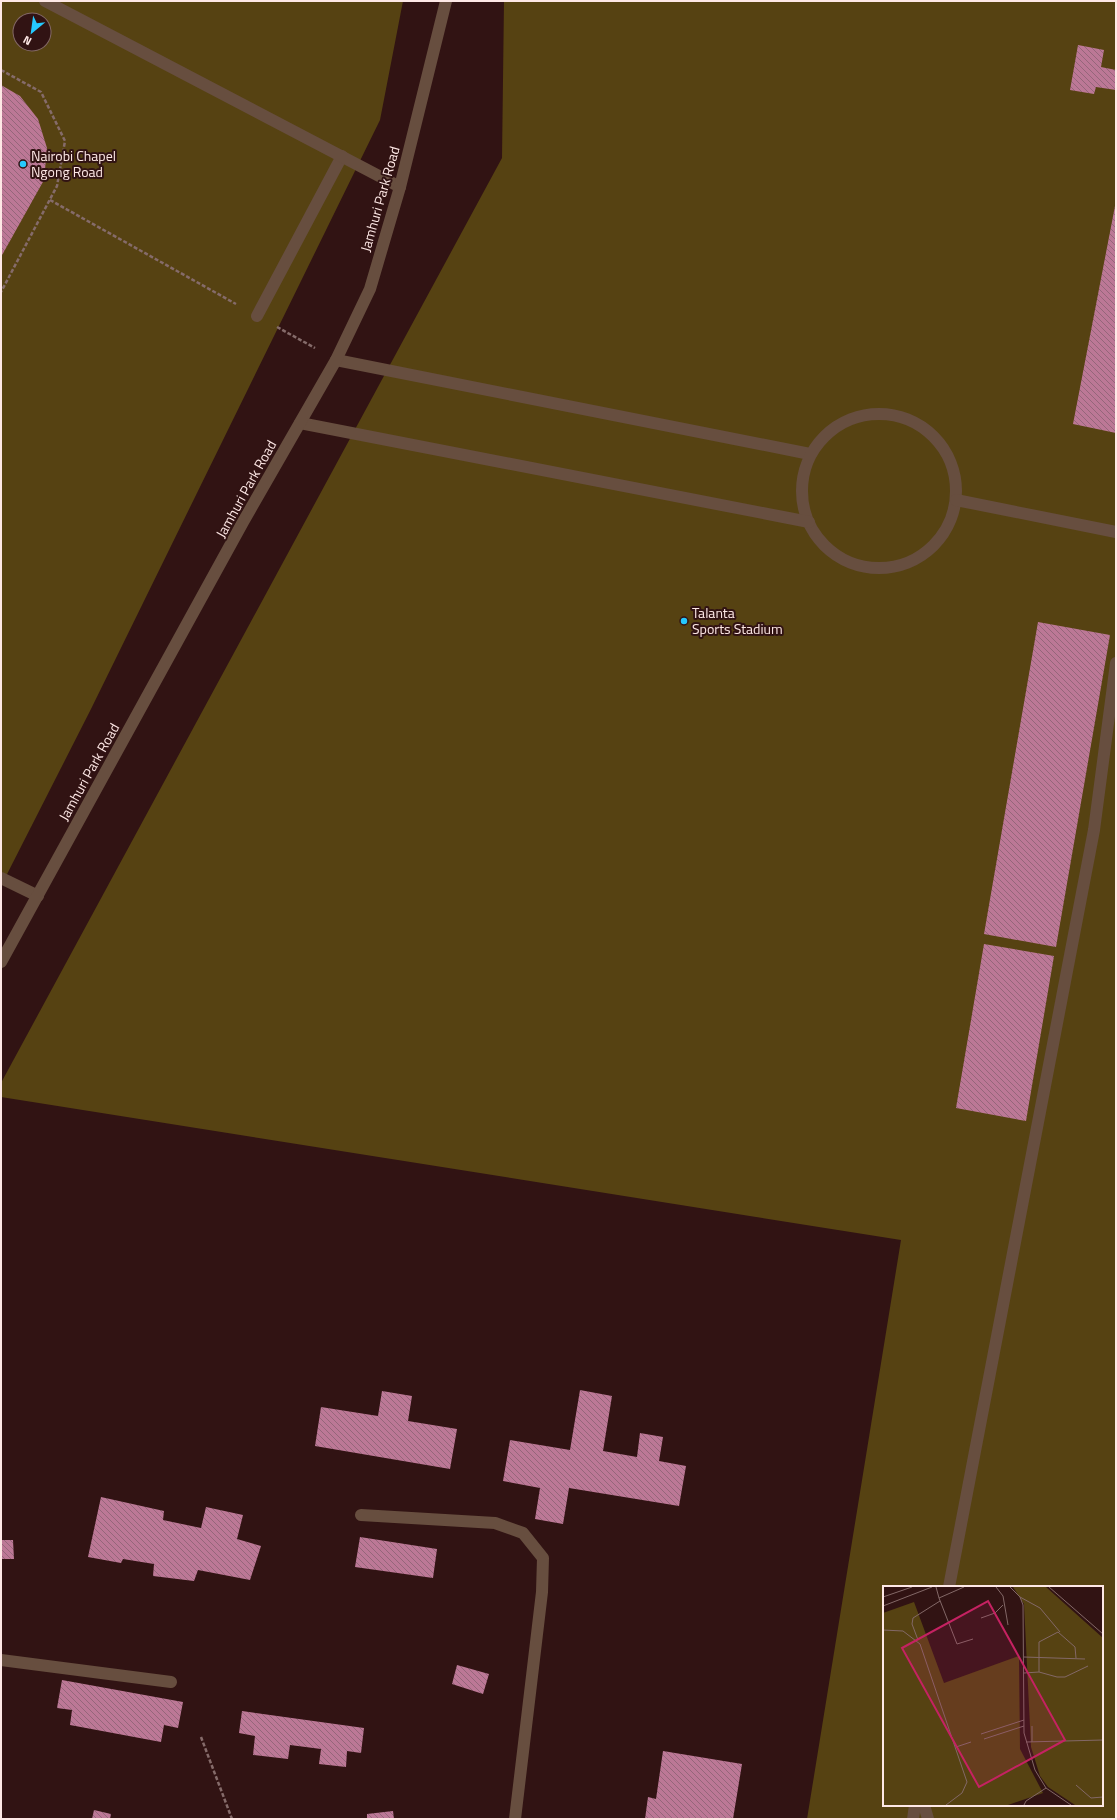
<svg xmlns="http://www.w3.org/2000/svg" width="1117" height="1820" font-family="'Titillium Web',sans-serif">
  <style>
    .garden { fill: #564212; fill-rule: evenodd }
    .building { fill: url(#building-back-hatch) }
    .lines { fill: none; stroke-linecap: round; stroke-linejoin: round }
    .path { stroke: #856b6a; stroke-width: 2.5; stroke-dasharray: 4 2; stroke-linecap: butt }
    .lane { stroke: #674e3f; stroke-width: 12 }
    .street { stroke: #674e3f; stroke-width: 12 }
    .poi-dot { fill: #25c9fe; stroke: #311313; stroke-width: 1.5 }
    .labels { text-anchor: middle; stroke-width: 4; stroke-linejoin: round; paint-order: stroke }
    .poi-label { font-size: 14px; fill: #fee8e6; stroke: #311313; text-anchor: start }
    .street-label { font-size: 14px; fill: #fee8e6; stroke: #311313 }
    .inset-road { fill: none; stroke: #836867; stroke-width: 1 }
    .view { fill: #c52262; fill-opacity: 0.15; stroke: #c52262; stroke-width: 2 }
    .inset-edge { fill: none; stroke: #fee8e6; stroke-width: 2 }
  </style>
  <defs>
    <pattern id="building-back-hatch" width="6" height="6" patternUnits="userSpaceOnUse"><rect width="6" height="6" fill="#bc7896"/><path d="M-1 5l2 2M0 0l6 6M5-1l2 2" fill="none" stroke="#95667a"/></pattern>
  </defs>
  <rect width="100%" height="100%" fill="#311313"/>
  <!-- garden -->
  <g class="garden">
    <path d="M1,1h402l-23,119 -289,589 -90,177zM20,20h24v24h-24z"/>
    <path d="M504,1h612v1818h-309l94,-579 -900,-143v-14l501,-925zM884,1587h218v218h-218z"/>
  </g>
  <!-- building -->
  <g class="building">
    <path d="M1078,45l26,5 -3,17 15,3v20l-20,-3 -2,7 -24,-4z"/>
    <path d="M1,85l19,11 18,23 9,29 -3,32 -43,77z"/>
    <path d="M1115,206h1v227l-43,-9z"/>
    <path d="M1038,622l72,13 -54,312 -72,-13z"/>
    <path d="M984,944l70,12 -28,165 -70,-13z"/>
    <path d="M580,1390l32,6 -9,55 34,6 3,-24 23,4 -4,24 27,5 -7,40 -110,-18 -6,36 -28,-5 5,-31 -37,-7 7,-41 60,10z"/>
    <path d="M382,1391l30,5 -4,25 49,8 -7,40 -135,-23 6,-39 57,9z"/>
    <path d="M101,1497l63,14 -1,9 38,8 5,-21 37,8 -6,24 24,7 -11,34 -52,-10 -4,11 -41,-5 1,-12 -31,-5 -2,4 -33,-6z"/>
    <path d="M360,1537l77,12 -4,29 -78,-11z"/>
    <path d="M1,1540h12l1,19h-13z"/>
    <path d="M457,1665l32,9 -6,20 -31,-10z"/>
    <path d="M62,1680l121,22 -5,26 -14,-3 -3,17 -91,-17 2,-15 -15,-2z"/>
    <path d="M242,1711l122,17 -3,25 -14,-2 -1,16 -27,-3 2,-15 -31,-4 -2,14 -35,-4 2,-19 -16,-3z"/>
    <path d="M663,1751l79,13 -9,55h-88l3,-22 8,2z"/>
    <path d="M94,1810l17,4 -1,5h-18z"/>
    <path d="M393,1811l1,8h-27v-5z"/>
  </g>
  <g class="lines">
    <!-- path -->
    <g class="path">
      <path d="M1,70l40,22 24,49 -8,45 -56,106"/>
      <path d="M50,200l186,104"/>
      <path d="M277,327l38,21"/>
      <path d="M201,1737l31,82"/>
    </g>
    <!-- lane -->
    <g class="lane">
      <path d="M257,316l85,-160"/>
      <path d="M336,360l474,94"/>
      <circle cx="879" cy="491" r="77"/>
      <path d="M300,423l509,99"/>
      <path d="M956,500l160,32"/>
      <path d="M1,878l37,18"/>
      <path d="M361,1515l134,8 28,10 20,25 -1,34 -27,227"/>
      <path d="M949,1587l145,-757 22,-167"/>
      <path d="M924,1805l4,14"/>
      <path d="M913,1819l2,-14"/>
    </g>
    <!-- street -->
    <g class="street">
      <path d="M45,1l355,186"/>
      <path d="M1,962l242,-440 93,-162 34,-71 30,-102 46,-186"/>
      <path d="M1,1660l170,22"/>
    </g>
  </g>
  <!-- markers -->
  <g class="poi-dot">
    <circle cx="23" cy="164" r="4"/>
    <circle cx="684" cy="621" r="4"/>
  </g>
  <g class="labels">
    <!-- poi labels -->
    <g class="poi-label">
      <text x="31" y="161">Nairobi Chapel<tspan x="31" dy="16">Ngong Road</tspan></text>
      <text x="692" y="618">Talanta<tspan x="692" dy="16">Sports Stadium</tspan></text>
    </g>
    <!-- street labels -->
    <g class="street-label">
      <text transform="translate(380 199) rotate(-74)" y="5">Jamhuri Park Road</text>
      <text transform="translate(246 489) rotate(-61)" y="5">Jamhuri Park Road</text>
      <text transform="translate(89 772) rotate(-61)" y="5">Jamhuri Park Road</text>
    </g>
  </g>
  <!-- overview -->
  <g transform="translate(883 1586)">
    <rect width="220" height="220" fill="#311313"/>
    <path d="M130,1h33l57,51v167h-28l-27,-18 -8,-11 -9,-29 -7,-143zM31,16l30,81 75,-27 1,93 23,44 -35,12h-125v-192z" fill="#564212"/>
    <path class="inset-road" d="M53,1l3,11 25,-11M113,1l7,9 5,29M127,1l10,10 3,8 1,128 11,37 11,18M166,1l54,47M0,11l29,-10M137,11l20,11 20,24M56,12l18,46 16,-5M0,20l49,-19M98,32l14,-5 8,-8M0,44l20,1 17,13 47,138 -5,11 -16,12M35,54l-6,-16 1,-6 27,-17M141,71l61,2M156,71v-15l19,-10 17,15 1,11M156,71v15l18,5h8l23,-11M141,87l15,-1M149,140v16M98,148l43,-14M101,153l40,-13M143,156l77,-2M73,161l15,-5M193,199l15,13 12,-1M141,219l2,-4 20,-13 25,17"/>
    <path class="view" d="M105,15l77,139 -86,47 -77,-139z"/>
    <rect width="220" height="220" class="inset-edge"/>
  </g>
  <!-- border -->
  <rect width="1117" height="1820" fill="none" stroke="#fee8e6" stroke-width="4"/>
  <!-- north arrow -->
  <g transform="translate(32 32) rotate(209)"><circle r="19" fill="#311313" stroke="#836867"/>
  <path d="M0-3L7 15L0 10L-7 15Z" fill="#25c9fe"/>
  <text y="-6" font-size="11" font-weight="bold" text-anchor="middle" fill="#fee8e6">N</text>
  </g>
</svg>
